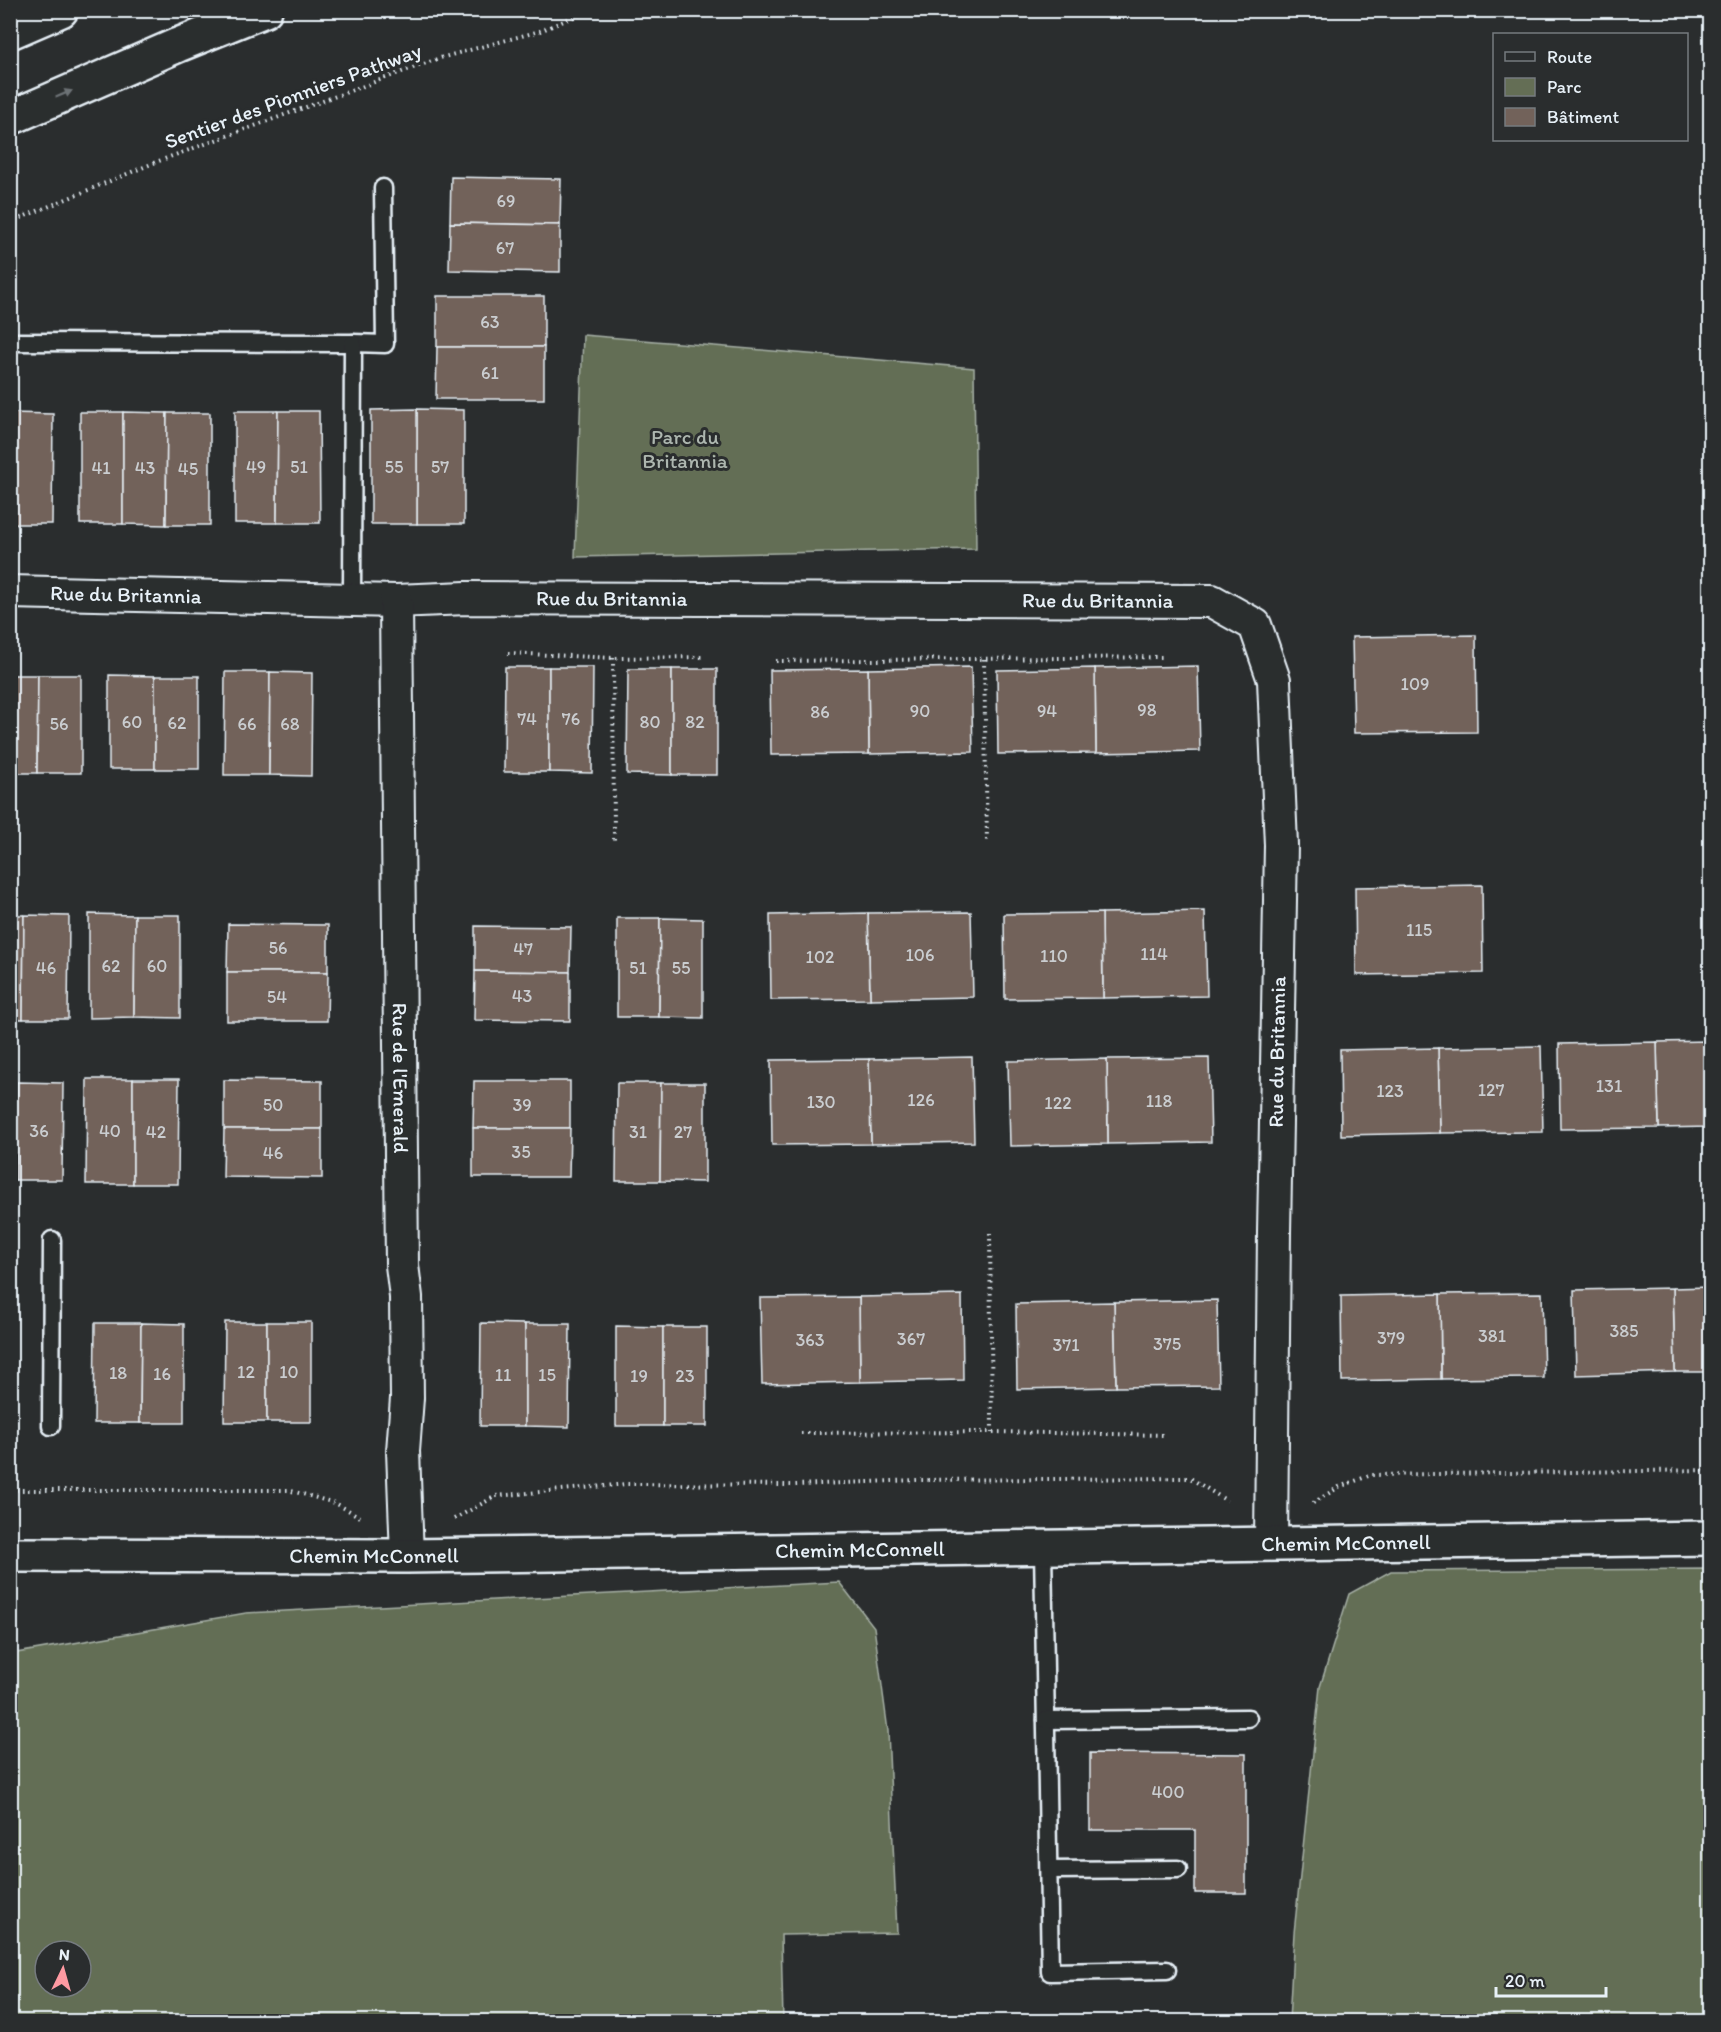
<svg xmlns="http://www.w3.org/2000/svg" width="1721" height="2032" font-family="Itim,sans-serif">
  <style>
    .green { fill: #646e55; stroke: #a6b0a6; stroke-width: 1.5; fill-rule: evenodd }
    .building { fill: #72625a; stroke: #e8f1f8; stroke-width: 1.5 }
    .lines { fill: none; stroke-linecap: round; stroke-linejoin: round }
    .service-casing { stroke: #e8f1f8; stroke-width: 21 }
    .minor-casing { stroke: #e8f1f8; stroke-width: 36 }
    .tertiary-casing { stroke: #e8f1f8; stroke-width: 38 }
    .trunk-casing { stroke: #e8f1f8; stroke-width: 38 }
    .path { stroke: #e8f1f8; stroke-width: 4; stroke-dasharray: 1.5 4.5; stroke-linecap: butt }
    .service { stroke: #2a2d2e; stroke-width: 16 }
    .minor { stroke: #2a2d2e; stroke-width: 32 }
    .tertiary { stroke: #2a2d2e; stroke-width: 33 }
    .trunk { stroke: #2a2d2e; stroke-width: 33 }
    .oneway { fill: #6c7275 }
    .labels { text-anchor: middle; stroke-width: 6; stroke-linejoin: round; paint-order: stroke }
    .number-label { font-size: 18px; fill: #cacdd0 }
    .street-label { font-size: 21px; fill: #e8f1f8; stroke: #2a2d2e }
    .park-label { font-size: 21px; fill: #adb6af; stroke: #2a2d2e }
  </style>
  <rect width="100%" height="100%" fill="#2a2d2e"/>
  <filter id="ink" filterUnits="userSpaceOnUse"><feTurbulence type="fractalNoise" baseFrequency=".0167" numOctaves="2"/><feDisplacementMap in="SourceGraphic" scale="12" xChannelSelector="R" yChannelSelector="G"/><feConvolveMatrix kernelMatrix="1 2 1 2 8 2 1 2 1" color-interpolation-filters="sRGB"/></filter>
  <g filter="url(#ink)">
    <!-- green -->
    <g class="green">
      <path d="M583,335l391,33 2,181 -401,8z"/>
      <path d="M1710,1569v452h-421l5,-88 26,-246 29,-93 42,-23z"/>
      <path d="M839,1582l35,45 14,104 9,202 -116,2 2,86h-772v-367l235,-41zM45,1951h36v36h-36z"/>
    </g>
    <!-- building -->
    <g class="building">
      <path d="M451,177l110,2 -1,46 -110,-2z"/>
      <path d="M450,223l110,2v47l-111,-2z"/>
      <rect x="437" y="296" width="107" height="51"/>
      <path d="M437,347h107v52h-108z"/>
      <path d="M417,409l47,1v114h-47z"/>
      <path d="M417,409v115h-46v-114z"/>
      <path d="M235,411h43l-1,112h-42z"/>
      <path d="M278,411h41l1,112h-43z"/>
      <rect x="80" y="412" width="43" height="112"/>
      <path d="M123,412l44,1 -1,112 -43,-1z"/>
      <path d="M10,413l43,1 -1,110h-42z"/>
      <path d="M167,413h43v112h-44z"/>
      <path d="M1476,635l1,97 -123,1 -2,-96z"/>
      <path d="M1198,666l2,85 -104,2 -1,-85z"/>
      <path d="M505,667h44v105h-45z"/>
      <path d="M549,667h44l-1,106 -43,-1z"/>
      <path d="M971,667l2,85 -104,2 -1,-85z"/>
      <path d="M1095,668l1,85 -98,1 -1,-84z"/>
      <path d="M628,669h44v106l-45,-1z"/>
      <rect x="672" y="669" width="45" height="106"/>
      <path d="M868,669l1,85 -98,1 -1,-85z"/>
      <path d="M225,672h45l-1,103h-45z"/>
      <path d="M270,672l42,1 -1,103 -42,-1z"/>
      <path d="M10,675h28l-1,98h-27z"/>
      <path d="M38,675h43v98h-44z"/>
      <path d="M109,675l46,1v93h-46z"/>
      <rect x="155" y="676" width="44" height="93"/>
      <path d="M1482,885l1,88 -127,2 -1,-88z"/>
      <path d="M1205,911l2,85 -104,2 -1,-85z"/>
      <path d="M971,912l2,85 -103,2 -2,-86z"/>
      <path d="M868,913l2,86 -99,1 -1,-85z"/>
      <path d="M1102,913l1,85 -98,1 -1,-85z"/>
      <path d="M89,914l46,1 -1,102 -45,1z"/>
      <path d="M10,915h14l-1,104h-13z"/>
      <path d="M24,915l45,1 -1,103h-45z"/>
      <path d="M135,915h45v103l-46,-1z"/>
      <path d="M617,918h43l-1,99h-42z"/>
      <path d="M660,918l43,1v99l-44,-1z"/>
      <path d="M228,924l100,1v47h-101z"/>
      <path d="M475,926l96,1 -1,45 -95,-1z"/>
      <path d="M475,971l95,1v49l-96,-1z"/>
      <path d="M227,972h101l-1,49h-100z"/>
      <path d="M1710,1041v86l-51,1 -2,-86z"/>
      <path d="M1657,1042l2,86 -99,1 -1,-85z"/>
      <path d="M1541,1046l2,86 -103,1 -2,-85z"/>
      <path d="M1438,1048l2,85 -99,2 -1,-85z"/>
      <path d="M972,1057l2,85 -103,2 -2,-85z"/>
      <path d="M1209,1058l2,84 -103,2 -1,-85z"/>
      <path d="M869,1059l2,85 -99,1 -1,-85z"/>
      <path d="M1107,1059l1,85 -98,2 -2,-85z"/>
      <path d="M87,1079h46v105h-47z"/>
      <path d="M133,1079h46l-1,105h-45z"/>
      <path d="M224,1080l98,1v48h-98z"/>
      <path d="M474,1081h96v47h-97z"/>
      <path d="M10,1082h7l-1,98h-6z"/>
      <path d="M17,1082l46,1 -1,97h-46z"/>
      <path d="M617,1083h44l-1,98h-44z"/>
      <path d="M661,1083h44v99l-45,-1z"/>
      <path d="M473,1128h97l-1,49h-96z"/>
      <path d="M224,1129h98v49l-99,-1z"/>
      <path d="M1710,1287v85h-35l-2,-84z"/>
      <path d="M1673,1288l2,84 -99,3 -2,-85z"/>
      <path d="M1542,1293l2,85 -103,1 -1,-85z"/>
      <path d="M1440,1294l1,85 -99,2 -1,-85z"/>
      <path d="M962,1295l1,85 -103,2 -1,-85z"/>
      <path d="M859,1297l1,85 -98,2 -2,-86z"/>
      <path d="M1217,1300l2,86 -103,1 -2,-85z"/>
      <path d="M1114,1302l2,85 -99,2 -1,-85z"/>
      <path d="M225,1322h42v100h-43z"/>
      <rect x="267" y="1322" width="44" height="100"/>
      <path d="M95,1323h46l-1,100h-46z"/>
      <path d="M141,1323l43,1v99h-44z"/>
      <path d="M481,1323l44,1v102h-45z"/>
      <path d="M525,1324h45l-1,103 -44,-1z"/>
      <path d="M616,1326l47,1v99h-47z"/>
      <rect x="663" y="1327" width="44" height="99"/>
      <path d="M1090,1753l156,1v139h-51v-63h-105z"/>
    </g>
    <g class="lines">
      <defs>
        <g id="service">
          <path d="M10,342l343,1 32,1 -2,-156"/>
          <path d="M352,599l1,-256"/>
          <path d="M51,1426l1,-186"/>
          <path d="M1043,1548l7,424 117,-2"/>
          <path d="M1046,1720l202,-2"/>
          <path d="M1049,1870l129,-1"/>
        </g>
        <g id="minor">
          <path id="s1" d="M10,592l386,9 70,-3 746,3 43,24 19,55 7,165 -7,387 -3,312"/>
          <path id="s2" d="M396,601l6,664 4,32 1,101 -4,53 4,105"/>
        </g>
        <g id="tertiary">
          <path id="s3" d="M10,1555l397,1 1303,-18"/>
        </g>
        <g id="trunk">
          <path d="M10,32l51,-22"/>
          <path d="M10,118l168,-73 87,-35"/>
        </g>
      </defs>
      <!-- service casing -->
      <use href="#service" class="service-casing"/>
      <!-- minor casing -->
      <use href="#minor" class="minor-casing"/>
      <!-- tertiary casing -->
      <use href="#tertiary" class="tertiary-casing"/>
      <!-- trunk casing -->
      <use href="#trunk" class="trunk-casing"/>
      <!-- path -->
      <g class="path">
        <path d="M10,224l13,-7 133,-55 284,-104 100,-27 50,-21"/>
        <path d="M508,653l105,5 89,-1"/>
        <path d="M613,658l1,182"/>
        <path d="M984,659l3,184"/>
        <path d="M776,661l386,-4"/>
        <path d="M990,1233l2,199"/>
        <path d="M801,1433l191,-1 173,3"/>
        <path d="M10,1490h278l47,13 29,16"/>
        <path d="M1313,1503l26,-16 32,-12 339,-5"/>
        <path d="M454,1519l42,-23 131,-12 168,1 122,-5 273,-2 37,23"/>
      </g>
      <!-- service -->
      <use href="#service" class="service"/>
      <!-- minor -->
      <use href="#minor" class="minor"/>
      <!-- tertiary -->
      <use href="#tertiary" class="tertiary"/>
      <!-- trunk -->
      <use href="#trunk" class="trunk"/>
    </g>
    <!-- one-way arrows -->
    <defs><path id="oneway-solid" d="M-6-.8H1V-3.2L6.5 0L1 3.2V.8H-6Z" transform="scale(1.5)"/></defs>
    <use class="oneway" href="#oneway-solid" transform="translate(64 94) rotate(-23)"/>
  </g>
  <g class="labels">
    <!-- number labels -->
    <g class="number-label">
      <text x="506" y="207">69</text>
      <text x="505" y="254">67</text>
      <text x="490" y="328">63</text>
      <text x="490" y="379">61</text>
      <text x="256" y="473">49</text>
      <text x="299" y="473">51</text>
      <text x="394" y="473">55</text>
      <text x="440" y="473">57</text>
      <text x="101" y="474">41</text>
      <text x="145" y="474">43</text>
      <text x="188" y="475">45</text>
      <text x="1415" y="690">109</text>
      <text x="1147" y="716">98</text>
      <text x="920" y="717">90</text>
      <text x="1047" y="717">94</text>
      <text x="820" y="718">86</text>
      <text x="527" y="725">74</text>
      <text x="571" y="725">76</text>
      <text x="132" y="728">60</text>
      <text x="650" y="728">80</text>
      <text x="695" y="728">82</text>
      <text x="177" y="729">62</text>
      <text x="59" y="730">56</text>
      <text x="247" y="730">66</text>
      <text x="290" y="730">68</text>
      <text x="1419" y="936">115</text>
      <text x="278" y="954">56</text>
      <text x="523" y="955">47</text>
      <text x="1154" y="960">114</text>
      <text x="920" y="961">106</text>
      <text x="1054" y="962">110</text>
      <text x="820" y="963">102</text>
      <text x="111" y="972">62</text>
      <text x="157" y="972">60</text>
      <text x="46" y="974">46</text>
      <text x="638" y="974">51</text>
      <text x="681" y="974">55</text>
      <text x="522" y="1002">43</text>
      <text x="277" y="1003">54</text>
      <text x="1609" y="1092">131</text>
      <text x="1491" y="1096">127</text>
      <text x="1390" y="1097">123</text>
      <text x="921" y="1106">126</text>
      <text x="1159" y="1107">118</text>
      <text x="821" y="1108">130</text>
      <text x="1058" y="1109">122</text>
      <text x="273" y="1111">50</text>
      <text x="522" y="1111">39</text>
      <text x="39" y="1137">36</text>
      <text x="110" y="1137">40</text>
      <text x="156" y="1138">42</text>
      <text x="638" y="1138">31</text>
      <text x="683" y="1138">27</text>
      <text x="521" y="1158">35</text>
      <text x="273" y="1159">46</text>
      <text x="1624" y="1337">385</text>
      <text x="1492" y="1342">381</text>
      <text x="1391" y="1344">379</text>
      <text x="911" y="1345">367</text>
      <text x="810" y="1346">363</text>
      <text x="1167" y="1350">375</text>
      <text x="1066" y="1351">371</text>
      <text x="246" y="1378">12</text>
      <text x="289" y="1378">10</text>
      <text x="118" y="1379">18</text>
      <text x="162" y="1380">16</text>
      <text x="503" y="1381">11</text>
      <text x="547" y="1381">15</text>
      <text x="639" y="1382">19</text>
      <text x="685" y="1382">23</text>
      <text x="1168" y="1798">400</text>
    </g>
    <!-- street labels -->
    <g class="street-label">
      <text transform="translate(293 96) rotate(-20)" y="7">Sentier des Pionniers Pathway</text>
      <text dy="7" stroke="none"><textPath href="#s1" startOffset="116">Rue du Britannia</textPath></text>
      <text dy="7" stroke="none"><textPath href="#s1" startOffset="602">Rue du Britannia</textPath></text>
      <text dy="7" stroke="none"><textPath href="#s1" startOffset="1088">Rue du Britannia</textPath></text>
      <text transform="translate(1277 1052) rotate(-89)" y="7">Rue du Britannia</text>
      <text dy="7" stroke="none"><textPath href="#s2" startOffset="477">Rue de l'Emerald</textPath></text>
      <text dy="7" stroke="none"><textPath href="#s3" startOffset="1336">Chemin McConnell</textPath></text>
      <text dy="7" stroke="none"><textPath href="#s3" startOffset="850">Chemin McConnell</textPath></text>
      <text dy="7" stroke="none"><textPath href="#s3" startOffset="364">Chemin McConnell</textPath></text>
    </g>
    <!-- park labels -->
    <g class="park-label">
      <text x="685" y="444">Parc du<tspan x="685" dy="24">Britannia</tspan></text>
    </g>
  </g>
  <!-- margin -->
  <rect width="1721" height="2032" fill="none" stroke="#2a2d2e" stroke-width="36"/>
  <rect x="18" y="18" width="1685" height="1996" fill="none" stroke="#e8f1f8" stroke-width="2" filter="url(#ink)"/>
  <!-- legend -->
  <rect x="1493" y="33" width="195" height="108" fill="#2a2d2e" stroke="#767b7f" stroke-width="1.5"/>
  <rect x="1505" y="52" width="30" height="9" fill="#2a2d2e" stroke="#767b7f" stroke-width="1.5"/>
  <text x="1547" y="63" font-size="18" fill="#e8f1f8">Route</text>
  <rect x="1505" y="78" width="30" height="18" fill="#646e55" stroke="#767b7f" stroke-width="1.5"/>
  <text x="1547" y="93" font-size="18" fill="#e8f1f8">Parc</text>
  <rect x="1505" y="108" width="30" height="18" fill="#72625a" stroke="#767b7f" stroke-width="1.5"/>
  <text x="1547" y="123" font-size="18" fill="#e8f1f8">Bâtiment</text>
  <!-- north arrow -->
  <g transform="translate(63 1969) rotate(5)"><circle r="28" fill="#2a2d2e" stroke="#767b7f" stroke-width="1.5"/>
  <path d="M0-4.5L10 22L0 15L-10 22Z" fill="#ff9aa2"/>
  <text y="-9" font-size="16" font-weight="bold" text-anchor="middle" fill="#e8f1f8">N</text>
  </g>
  <!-- scale -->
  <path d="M1496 1987v9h110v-9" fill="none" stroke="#e8f1f8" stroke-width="3"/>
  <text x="1505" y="1987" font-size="18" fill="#e8f1f8" stroke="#2a2d2e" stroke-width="4.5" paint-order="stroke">20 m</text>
</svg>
